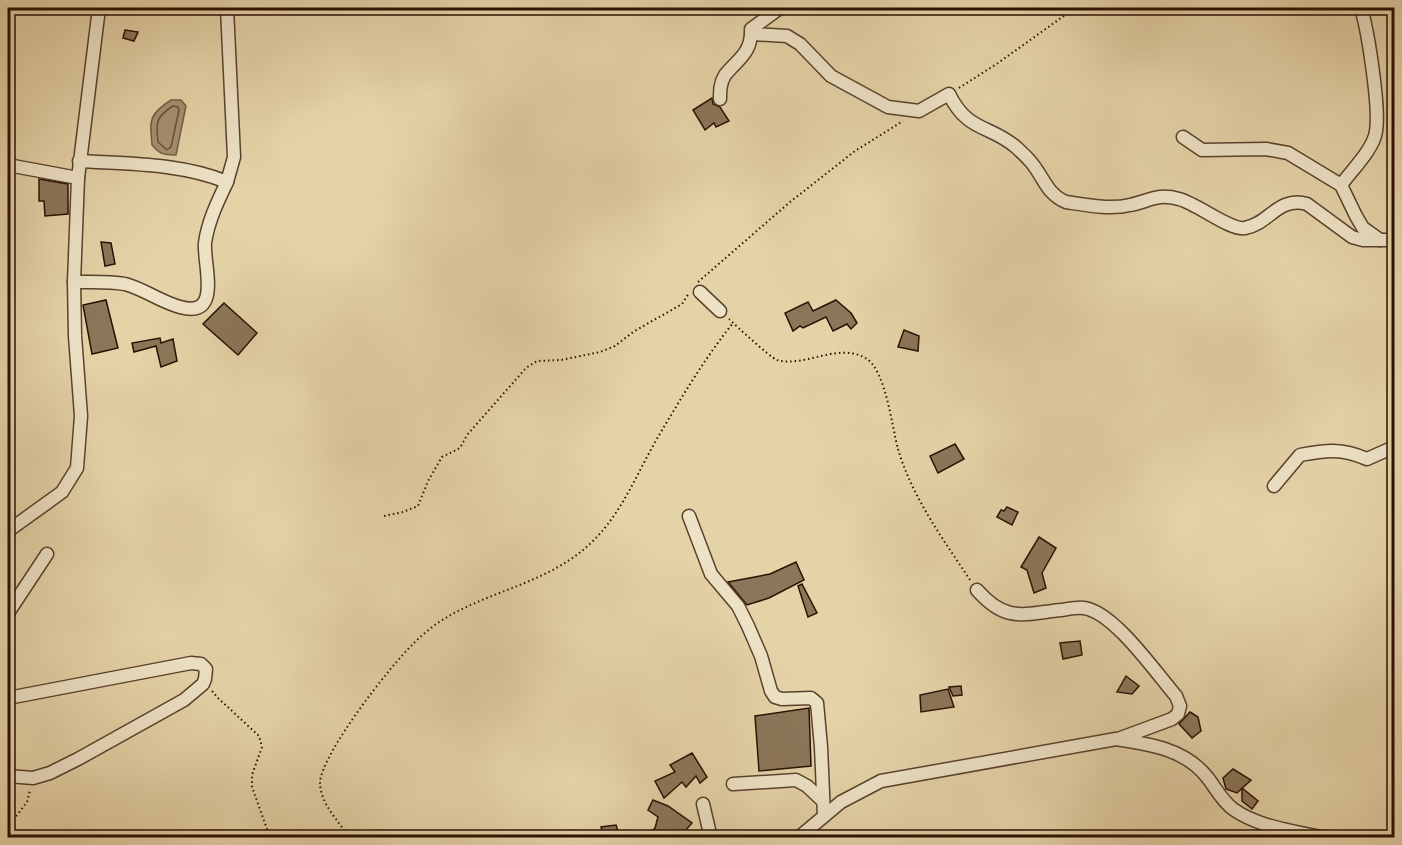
<svg xmlns="http://www.w3.org/2000/svg" width="1402" height="845" font-family="Cardo,serif">
  <style>
    .water { fill: #a59170; stroke: #745e45; stroke-width: 1.5 }
    .lines { fill: none; stroke-linecap: round; stroke-linejoin: round }
    .shore { stroke: #68513a; stroke-width: 1.5 }
    .building { fill: #8b7659; stroke: #2a1104; stroke-width: 1.5 }
    .minor-casing { stroke: #59422d; stroke-width: 15 }
    .path { stroke: #2a1104; stroke-width: 2; stroke-dasharray: 1.5 3; stroke-linecap: butt }
    .minor { stroke: #eee2c6; stroke-width: 12 }
  </style>
  <rect width="100%" height="100%" fill="#e5d3a8"/>
  <filter id="stains"><feTurbulence type="fractalNoise" baseFrequency=".00333" numOctaves="4"/><feColorMatrix values="0 0 0 0 .2 0 0 0 0 .09 0 0 0 0 .02 0 0 0 .5 -.17"/></filter>
  <radialGradient id="worn" r=".72"><stop offset=".6" stop-color="#630" stop-opacity="0"/><stop offset="1" stop-color="#630" stop-opacity=".3"/></radialGradient>
  <!-- water -->
  <path class="water" d="M171,100h10l5,6 -10,49c-13,-1 -14,1 -24,-10 -2,-25 -4,-30 19,-45z"/>
  <g class="lines">
    <!-- shore -->
    <path class="shore" d="M173,106l5,1 1,3 -8,37 -4,3 -9,-8c-2,-18 -3,-25 15,-36z"/>
  </g>
  <!-- building -->
  <g class="building">
    <path d="M125,30l13,2 -4,9 -11,-3z"/>
    <path d="M712,98l1,6 7,3 9,14 -13,6 -2,-4 -9,7 -12,-20z"/>
    <path d="M39,179l29,5v30l-23,2 -1,-15h-5z"/>
    <path d="M101,242l10,1 4,21 -10,2z"/>
    <path d="M106,300l12,48 -26,6 -9,-49z"/>
    <path d="M836,300l15,13 6,10 -6,6 -4,-5 -14,7 -7,-14 -23,11 -3,-2 -7,5 -8,-18 23,-11 5,9z"/>
    <path d="M224,303l33,30 -19,22 -35,-31z"/>
    <path d="M904,330l15,6 -1,15 -20,-4z"/>
    <path d="M160,338l1,5 12,-4 4,22 -16,6 -5,-21 -22,6 -2,-9z"/>
    <path d="M955,444l9,15 -26,14 -8,-17z"/>
    <path d="M1007,507l11,5 -6,13 -15,-8 4,-7 3,1z"/>
    <path d="M1039,537l17,11 -14,25 4,15 -12,5 -7,-23 -6,-3z"/>
    <path d="M796,562l8,18 -35,18 -22,7 -19,-23 42,-8z"/>
    <path d="M802,584l15,29 -9,4 -10,-31z"/>
    <path d="M1080,641l2,14 -19,4 -3,-16z"/>
    <path d="M1126,676l13,10 -7,8 -15,-2z"/>
    <path d="M961,686l1,9 -9,1 -4,-9z"/>
    <path d="M948,689l6,18 -33,5 -1,-17z"/>
    <path d="M809,708l2,58 -52,5 -4,-55z"/>
    <path d="M1190,712l8,5 3,14 -9,7 -13,-14z"/>
    <path d="M692,753l15,24 -7,6 -4,-7 -10,11 -4,-5 -18,16 -9,-17 20,-9 -5,-7z"/>
    <path d="M1233,769l18,11 -14,13 -11,-4 -3,-11z"/>
    <path d="M1242,788l16,13 -6,8 -10,-8z"/>
    <path d="M653,800l15,6 24,17 -12,14h-35l10,-9 3,-11 -10,-7z"/>
    <path d="M616,825l4,12h-17l-2,-10z"/>
  </g>
  <g class="lines">
    <defs>
      <g id="minor">
        <path d="M752,34l35,2 13,8 31,32 57,31 31,4 30,-17c19,39 41,30 68,54 4,4 9,8 13,13 13,14 16,33 36,41 20,3 44,8 64,3 20,-4 27,-12 49,-6 19,5 52,32 66,29 24,-4 33,-32 62,-24l45,33 11,3h31"/>
        <path d="M720,99c0,-8 0,-16 5,-24 13,-16 27,-22 26,-46l29,-21"/>
        <path d="M1183,137l19,13 64,-1 22,4 53,32 15,31 7,12 17,12"/>
        <path d="M79,161c49,3 102,2 148,21l7,-25 -7,-149"/>
        <path d="M8,165l70,13"/>
        <path d="M1341,185c10,-14 33,-36 35,-54 4,-23 -8,-100 -15,-123"/>
        <path d="M74,282c16,0 35,-1 51,2 19,5 36,18 55,23 43,12 23,-43 25,-64 3,-22 13,-42 22,-61"/>
        <path d="M700,292l20,19"/>
        <path d="M1274,486l26,-31c27,-5 41,-7 67,4l27,-12"/>
        <path d="M689,516l22,58 27,32 10,20 13,30 10,35 4,6 7,2 29,-1 6,5 4,44 3,69"/>
        <path d="M8,531l54,-39 15,-24 4,-52 -6,-80 -1,-54 4,-104 21,-170"/>
        <path d="M977,590c29,33 46,24 84,20 7,-1 16,-3 23,-2 30,4 72,65 92,88l4,10 -2,8 -6,5 -54,20"/>
        <path d="M8,613l39,-59"/>
        <path d="M8,698l183,-35 10,1 5,5 -1,10 -2,5 -19,16 -106,59 -28,14 -17,5 -25,-2"/>
        <path d="M733,784l63,-4 11,6 16,15"/>
        <path d="M703,804l8,34"/>
        <path d="M798,838l43,-36 40,-21 235,-42c33,5 69,10 91,38 9,11 14,23 26,32 25,18 61,22 91,29"/>
      </g>
    </defs>
    <!-- minor casing -->
    <use href="#minor" class="minor-casing"/>
    <!-- path -->
    <g class="path">
      <path d="M959,88l39,-25 77,-55"/>
      <path d="M698,282l92,-80 65,-51 48,-30"/>
      <path d="M729,319c7,7 42,39 48,41 28,8 62,-19 90,-1 19,13 25,68 31,90 14,48 45,90 72,131"/>
      <path d="M384,516l19,-4 15,-6 10,-25 14,-24 18,-9 7,-13 59,-67 11,-7 24,-1 39,-8 15,-6 18,-14 49,-28 7,-11"/>
      <path d="M212,691l6,7 41,38 3,11 -10,28v12l15,42 6,9"/>
      <path d="M8,827l19,-25 3,-12"/>
      <path d="M350,838c-11,-16 -30,-35 -30,-55 1,-29 71,-118 93,-139 10,-10 23,-21 36,-28 47,-27 104,-35 144,-75 30,-30 44,-68 65,-104 23,-39 47,-79 75,-114"/>
    </g>
    <!-- minor -->
    <use href="#minor" class="minor"/>
  </g>
  <!-- margin -->
  <rect width="1402" height="845" fill="none" stroke="#e5d3a8" stroke-width="30"/>
  <rect x="9" y="9" width="1384" height="827" fill="none" stroke="#2a1104" stroke-width="3"/>
  <rect x="15" y="15" width="1372" height="815" fill="none" stroke="#2a1104" stroke-width="1.5"/>
  <rect width="100%" height="100%" filter="url(#stains)"/>
  <rect width="100%" height="100%" fill="url(#worn)"/>
</svg>
